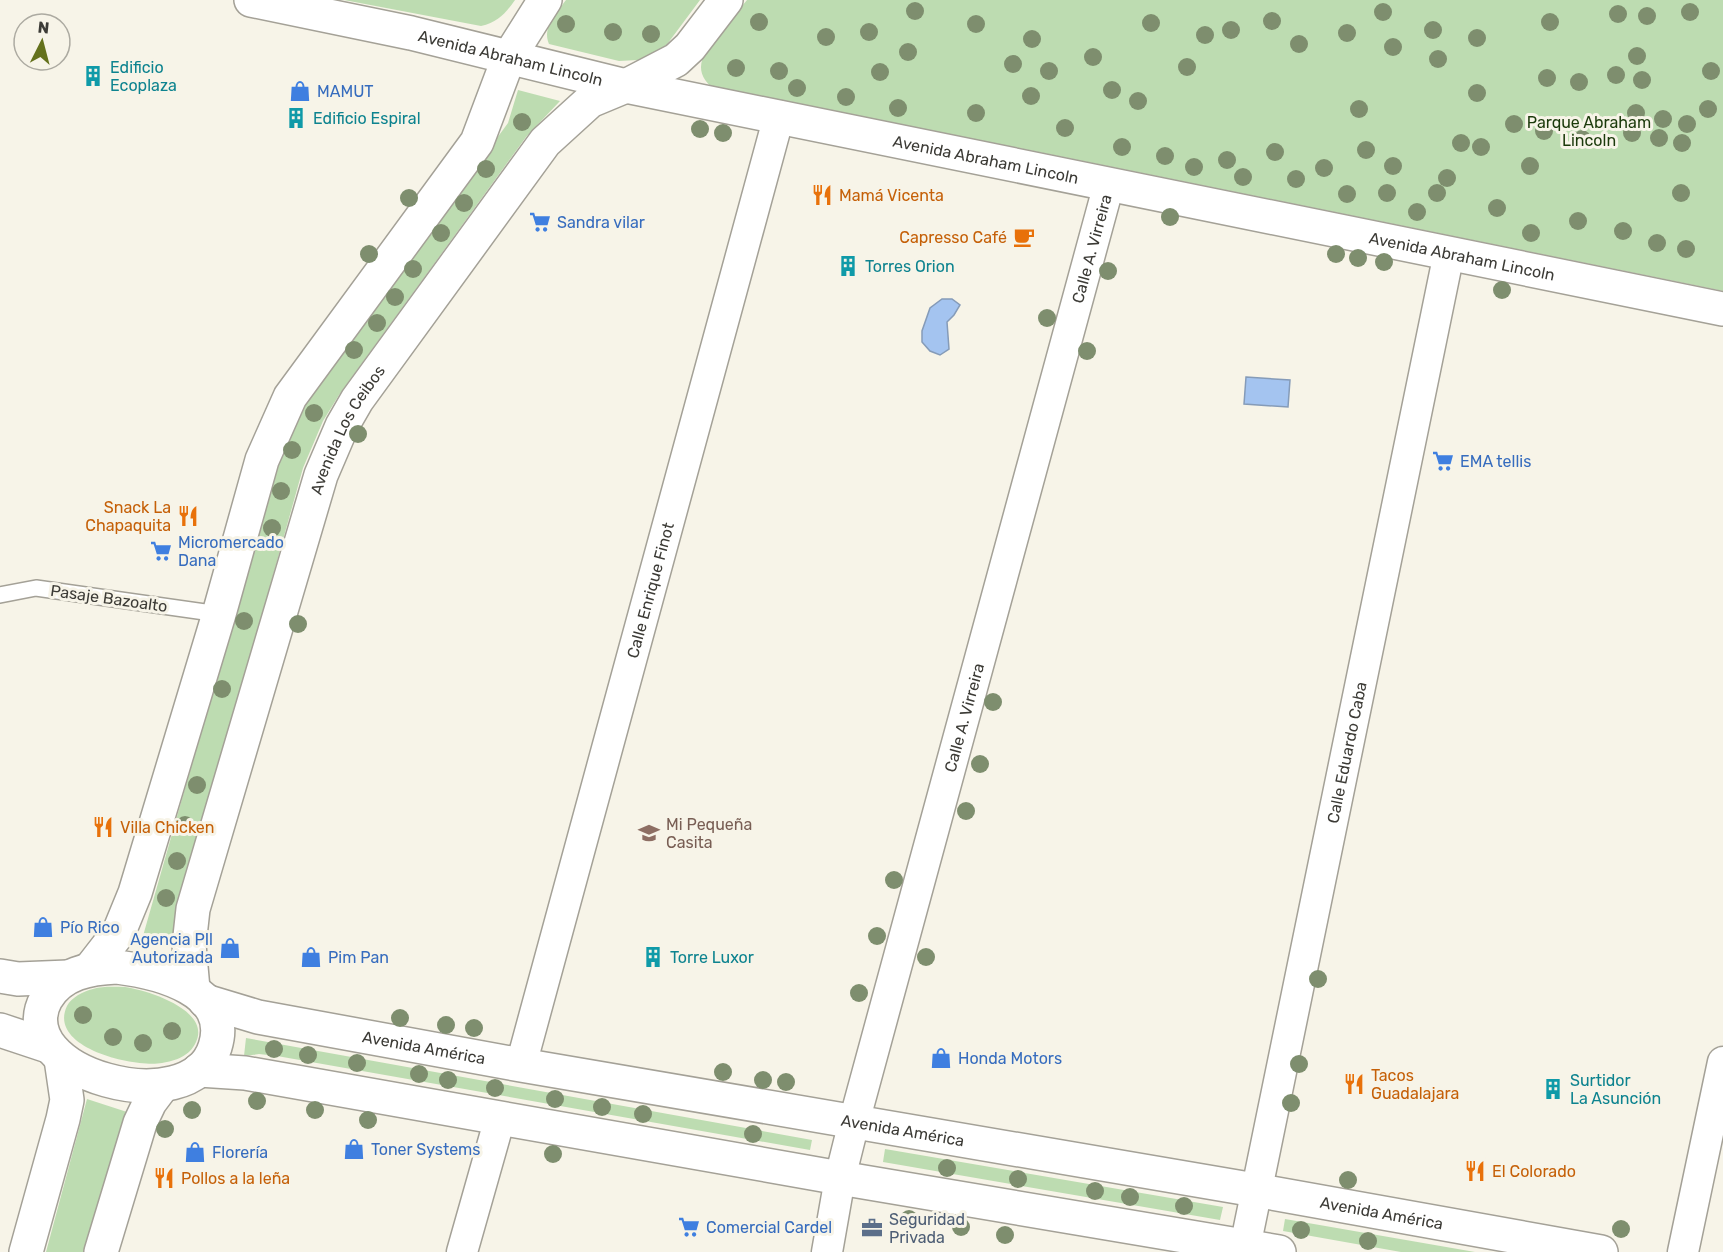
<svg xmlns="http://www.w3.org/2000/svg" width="1723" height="1252" font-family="Rubik,sans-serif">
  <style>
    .green { fill: #bddcb1 }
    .water { fill: #a4c4f0; stroke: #859bb8; stroke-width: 1.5 }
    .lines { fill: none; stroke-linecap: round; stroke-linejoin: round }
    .service-casing { stroke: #a4a197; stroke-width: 18 }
    .minor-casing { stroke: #a4a197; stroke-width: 33 }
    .tertiary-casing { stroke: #a4a197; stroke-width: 36 }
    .primary-casing { stroke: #a4a197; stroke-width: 36 }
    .service { stroke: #fff; stroke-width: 15 }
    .minor { stroke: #fff; stroke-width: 30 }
    .tertiary { stroke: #fff; stroke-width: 33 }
    .primary { stroke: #fff; stroke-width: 33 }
    .tree { fill: #7e8e6e }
    .labels { text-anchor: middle; stroke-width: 6; stroke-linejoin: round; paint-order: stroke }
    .street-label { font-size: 16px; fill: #3c3b36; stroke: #f7f4e8 }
    .culture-label { font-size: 16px; fill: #0d838f; stroke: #f7f4e8; text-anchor: start }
    .shop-label { font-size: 16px; fill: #366cbe; stroke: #f7f4e8; text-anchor: start }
    .park-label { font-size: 16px; fill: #1b3a0b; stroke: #f7f4e8 }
    .food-label { font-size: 16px; fill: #c56008; stroke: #f7f4e8; text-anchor: start }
    .education-label { font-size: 16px; fill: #785e54; stroke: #f7f4e8; text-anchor: start }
    .service-label { font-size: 16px; fill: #4e5e75; stroke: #f7f4e8; text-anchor: start }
  </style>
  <rect width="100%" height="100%" fill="#f7f4e8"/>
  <!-- green -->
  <g class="green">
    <path d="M344,0h171c-10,14 -17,22 -34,26z"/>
    <path d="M566,0h134l-32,43 -7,7 -23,10 -19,1 -70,-17c-7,-17 7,-30 17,-44z"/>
    <path d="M747,0h976v291l-912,-185 -91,-12c-31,-22 -19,-38 0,-61 9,-11 18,-22 27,-33z"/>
    <path d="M518,90l42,11 -34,36 -187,258 -16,26 -20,47 -132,473 -28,-5 136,-478 25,-53 28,-42 176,-240z"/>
    <path d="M125,987c22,3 86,23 71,55 -6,14 -21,19 -34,21 -27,5 -115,-15 -95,-57 4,-8 16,-15 26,-17 10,-3 21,-2 32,-2z"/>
    <path d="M246,1038l566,102 -2,10 -533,-94 -18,-2 -15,2z"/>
    <path d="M87,1099l40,13 -42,140h-39z"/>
    <path d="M885,1149l338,58 -3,13 -337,-58z"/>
    <path d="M1285,1219l190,33h-74l-118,-21z"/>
  </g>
  <!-- water -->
  <g class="water">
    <path d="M942,299h10l8,6 -6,10 -7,7 2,27 -9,6 -10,-4 -8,-9v-11l8,-23z"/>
    <path d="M1246,377l44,3 -2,27 -44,-3z"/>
  </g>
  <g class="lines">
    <defs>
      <path id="service" d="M0,595l36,-7 183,26"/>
      <g id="minor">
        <path id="s1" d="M521,1065l258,-949"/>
        <path d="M462,1252l38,-134"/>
        <path id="s2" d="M827,1252l13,-74 14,-56 255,-938"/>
        <path id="s3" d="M1244,1252l205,-999"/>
        <path d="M1683,1252l40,-190"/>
      </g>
      <g id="tertiary">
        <path id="s4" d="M251,0l160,33 215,53 1097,223"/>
        <path d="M91,968l28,-36 16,-39 84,-279 43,-154 28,-63 187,-255 32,-85 36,-57"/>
        <path id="s5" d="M193,989l-4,-44 4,-36 128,-434 21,-49 15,-26 188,-258 45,-41 36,-15 50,-26 14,-13 36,-47"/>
        <path d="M26,1252l37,-133 4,-19 -6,-41"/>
        <path d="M101,1252l39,-129 10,-21 12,-16"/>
      </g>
      <g id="primary">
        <path d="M117,967c41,5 116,23 98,80 -24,78 -209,26 -169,-48 15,-26 44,-31 71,-32z"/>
        <path d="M0,976l18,3 50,-2"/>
        <path id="s6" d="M205,1001l53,16 263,48 734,125 346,62"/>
        <path d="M0,1030l48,16"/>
        <path d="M199,1070l46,3 595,105 439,74"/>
      </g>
    </defs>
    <!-- service casing -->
    <use href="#service" class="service-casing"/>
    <!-- minor casing -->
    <use href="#minor" class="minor-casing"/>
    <!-- tertiary casing -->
    <use href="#tertiary" class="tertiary-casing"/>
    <!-- primary casing -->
    <use href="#primary" class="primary-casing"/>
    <!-- service -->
    <use href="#service" class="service"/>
    <!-- minor -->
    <use href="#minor" class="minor"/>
    <!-- tertiary -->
    <use href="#tertiary" class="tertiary"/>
    <!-- primary -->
    <use href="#primary" class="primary"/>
  </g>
  <!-- trees -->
  <g class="tree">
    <circle cx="915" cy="11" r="9"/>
    <circle cx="1383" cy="12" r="9"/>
    <circle cx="1690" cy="12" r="9"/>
    <circle cx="1618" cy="14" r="9"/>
    <circle cx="1647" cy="16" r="9"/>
    <circle cx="1272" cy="21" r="9"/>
    <circle cx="759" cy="22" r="9"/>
    <circle cx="1550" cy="22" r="9"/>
    <circle cx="1151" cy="23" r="9"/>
    <circle cx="566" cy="24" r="9"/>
    <circle cx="976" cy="24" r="9"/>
    <circle cx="1231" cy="30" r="9"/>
    <circle cx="1433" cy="30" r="9"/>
    <circle cx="613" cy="32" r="9"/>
    <circle cx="869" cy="32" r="9"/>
    <circle cx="1347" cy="33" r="9"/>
    <circle cx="651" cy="34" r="9"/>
    <circle cx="1205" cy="35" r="9"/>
    <circle cx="826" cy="37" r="9"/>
    <circle cx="1477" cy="38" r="9"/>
    <circle cx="1032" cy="39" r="9"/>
    <circle cx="1299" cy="44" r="9"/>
    <circle cx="1393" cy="47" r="9"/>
    <circle cx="908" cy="52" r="9"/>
    <circle cx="1637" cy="56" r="9"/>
    <circle cx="1093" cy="57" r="9"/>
    <circle cx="1438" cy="59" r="9"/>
    <circle cx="1013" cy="64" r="9"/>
    <circle cx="1187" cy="67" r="9"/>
    <circle cx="736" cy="68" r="9"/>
    <circle cx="779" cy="71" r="9"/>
    <circle cx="1049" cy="71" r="9"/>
    <circle cx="1711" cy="71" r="9"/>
    <circle cx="880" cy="72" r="9"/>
    <circle cx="1616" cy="75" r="9"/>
    <circle cx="1547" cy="78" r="9"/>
    <circle cx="1642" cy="80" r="9"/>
    <circle cx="1579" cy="82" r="9"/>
    <circle cx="797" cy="88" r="9"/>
    <circle cx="1112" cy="90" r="9"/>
    <circle cx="1477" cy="93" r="9"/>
    <circle cx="1031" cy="96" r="9"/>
    <circle cx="846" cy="97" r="9"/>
    <circle cx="1138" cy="101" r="9"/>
    <circle cx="898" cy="108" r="9"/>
    <circle cx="1359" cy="109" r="9"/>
    <circle cx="1708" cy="109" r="9"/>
    <circle cx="976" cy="113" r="9"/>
    <circle cx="1636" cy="113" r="9"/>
    <circle cx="1663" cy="119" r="9"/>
    <circle cx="522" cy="122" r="9"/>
    <circle cx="1514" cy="124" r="9"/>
    <circle cx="1687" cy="124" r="9"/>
    <circle cx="1065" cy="128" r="9"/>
    <circle cx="700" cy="129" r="9"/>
    <circle cx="1544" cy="131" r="9"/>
    <circle cx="723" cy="133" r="9"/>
    <circle cx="1632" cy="133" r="9"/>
    <circle cx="1659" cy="138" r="9"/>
    <circle cx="1582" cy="139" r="9"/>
    <circle cx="1461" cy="143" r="9"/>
    <circle cx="1682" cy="143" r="9"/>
    <circle cx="1122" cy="147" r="9"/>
    <circle cx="1481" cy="147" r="9"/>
    <circle cx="1366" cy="150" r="9"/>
    <circle cx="1275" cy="152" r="9"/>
    <circle cx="1165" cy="156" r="9"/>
    <circle cx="1227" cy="160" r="9"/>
    <circle cx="1393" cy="166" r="9"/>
    <circle cx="1530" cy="166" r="9"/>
    <circle cx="1194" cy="167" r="9"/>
    <circle cx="1324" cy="168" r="9"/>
    <circle cx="486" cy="169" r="9"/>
    <circle cx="1243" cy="177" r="9"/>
    <circle cx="1447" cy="178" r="9"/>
    <circle cx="1296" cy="179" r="9"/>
    <circle cx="1387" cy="193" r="9"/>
    <circle cx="1437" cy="193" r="9"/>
    <circle cx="1681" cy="193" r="9"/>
    <circle cx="1347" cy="194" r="9"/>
    <circle cx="409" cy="198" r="9"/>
    <circle cx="464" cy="203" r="9"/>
    <circle cx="1497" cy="208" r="9"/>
    <circle cx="1417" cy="212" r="9"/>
    <circle cx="1170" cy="217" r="9"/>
    <circle cx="1578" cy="221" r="9"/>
    <circle cx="1623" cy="231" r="9"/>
    <circle cx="441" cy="233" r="9"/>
    <circle cx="1531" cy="233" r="9"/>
    <circle cx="1657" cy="243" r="9"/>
    <circle cx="1686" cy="249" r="9"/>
    <circle cx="369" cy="254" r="9"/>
    <circle cx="1336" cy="254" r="9"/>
    <circle cx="1358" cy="258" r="9"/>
    <circle cx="1384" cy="262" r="9"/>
    <circle cx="413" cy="269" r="9"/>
    <circle cx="1108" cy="271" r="9"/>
    <circle cx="1502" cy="290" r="9"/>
    <circle cx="395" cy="297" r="9"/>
    <circle cx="1047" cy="318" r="9"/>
    <circle cx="377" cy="323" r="9"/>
    <circle cx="354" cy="350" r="9"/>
    <circle cx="1087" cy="351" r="9"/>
    <circle cx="314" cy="413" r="9"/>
    <circle cx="358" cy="434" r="9"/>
    <circle cx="292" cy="450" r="9"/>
    <circle cx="281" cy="491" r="9"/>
    <circle cx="272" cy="528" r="9"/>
    <circle cx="244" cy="621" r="9"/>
    <circle cx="298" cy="624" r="9"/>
    <circle cx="222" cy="689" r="9"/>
    <circle cx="993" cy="702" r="9"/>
    <circle cx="980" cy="764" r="9"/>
    <circle cx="197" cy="785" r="9"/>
    <circle cx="966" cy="811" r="9"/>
    <circle cx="185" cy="825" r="9"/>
    <circle cx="177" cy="861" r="9"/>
    <circle cx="894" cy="880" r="9"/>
    <circle cx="166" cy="898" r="9"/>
    <circle cx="877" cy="936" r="9"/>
    <circle cx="926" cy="957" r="9"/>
    <circle cx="1318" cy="979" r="9"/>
    <circle cx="859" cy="993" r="9"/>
    <circle cx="83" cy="1015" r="9"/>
    <circle cx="400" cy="1018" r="9"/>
    <circle cx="446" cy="1025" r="9"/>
    <circle cx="474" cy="1028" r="9"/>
    <circle cx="172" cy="1031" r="9"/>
    <circle cx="113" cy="1037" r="9"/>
    <circle cx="143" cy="1043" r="9"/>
    <circle cx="274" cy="1049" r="9"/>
    <circle cx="308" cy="1055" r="9"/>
    <circle cx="357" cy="1063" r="9"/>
    <circle cx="1299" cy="1064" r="9"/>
    <circle cx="723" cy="1072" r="9"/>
    <circle cx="419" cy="1074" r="9"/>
    <circle cx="448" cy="1080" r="9"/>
    <circle cx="763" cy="1080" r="9"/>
    <circle cx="786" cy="1082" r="9"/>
    <circle cx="495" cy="1088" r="9"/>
    <circle cx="555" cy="1099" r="9"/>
    <circle cx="257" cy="1101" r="9"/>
    <circle cx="1291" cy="1103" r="9"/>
    <circle cx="602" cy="1107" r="9"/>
    <circle cx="192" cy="1110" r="9"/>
    <circle cx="315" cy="1110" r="9"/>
    <circle cx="643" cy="1114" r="9"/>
    <circle cx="368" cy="1120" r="9"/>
    <circle cx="165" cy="1129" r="9"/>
    <circle cx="753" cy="1134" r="9"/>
    <circle cx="553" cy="1154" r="9"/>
    <circle cx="947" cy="1168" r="9"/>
    <circle cx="1018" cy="1179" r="9"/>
    <circle cx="1348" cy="1180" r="9"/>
    <circle cx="1095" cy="1191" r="9"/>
    <circle cx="1130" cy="1197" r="9"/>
    <circle cx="1184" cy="1206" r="9"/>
    <circle cx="909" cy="1219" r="9"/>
    <circle cx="961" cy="1227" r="9"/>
    <circle cx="1621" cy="1229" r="9"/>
    <circle cx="1301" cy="1230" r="9"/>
    <circle cx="1005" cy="1235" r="9"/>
    <circle cx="1368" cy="1241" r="9"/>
  </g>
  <!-- icons -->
  <defs>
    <symbol id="building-bare" viewBox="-9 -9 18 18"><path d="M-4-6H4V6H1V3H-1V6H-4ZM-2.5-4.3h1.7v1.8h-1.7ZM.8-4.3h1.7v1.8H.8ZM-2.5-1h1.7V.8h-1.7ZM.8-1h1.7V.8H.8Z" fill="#0f9aa8" stroke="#f7f4e8" stroke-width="2.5" paint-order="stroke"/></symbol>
    <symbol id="shop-bare" viewBox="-9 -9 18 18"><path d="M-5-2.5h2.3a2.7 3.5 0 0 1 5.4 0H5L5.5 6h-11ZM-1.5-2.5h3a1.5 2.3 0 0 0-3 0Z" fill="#3f7fe0" stroke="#f7f4e8" stroke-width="2.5" paint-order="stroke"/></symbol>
    <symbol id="restaurant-bare" viewBox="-9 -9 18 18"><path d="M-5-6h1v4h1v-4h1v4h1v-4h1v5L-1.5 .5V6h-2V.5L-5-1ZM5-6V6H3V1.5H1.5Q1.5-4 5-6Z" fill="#e8710a" stroke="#f7f4e8" stroke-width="2.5" paint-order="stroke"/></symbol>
    <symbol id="supermarket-bare" viewBox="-9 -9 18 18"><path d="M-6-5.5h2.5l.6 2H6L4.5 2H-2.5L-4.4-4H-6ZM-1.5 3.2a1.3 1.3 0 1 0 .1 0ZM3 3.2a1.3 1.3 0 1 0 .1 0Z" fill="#3f7fe0" stroke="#f7f4e8" stroke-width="2.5" paint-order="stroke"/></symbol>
    <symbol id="cafe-bare" viewBox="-9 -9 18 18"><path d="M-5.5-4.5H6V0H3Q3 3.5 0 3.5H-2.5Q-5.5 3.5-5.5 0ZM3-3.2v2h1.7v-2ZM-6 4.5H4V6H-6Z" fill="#e8710a" stroke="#f7f4e8" stroke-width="2.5" paint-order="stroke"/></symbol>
    <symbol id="school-bare" viewBox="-9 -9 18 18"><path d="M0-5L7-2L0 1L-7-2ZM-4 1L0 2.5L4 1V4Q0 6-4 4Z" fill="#8d6e63" stroke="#f7f4e8" stroke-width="2.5" paint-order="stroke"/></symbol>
    <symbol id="office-bare" viewBox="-9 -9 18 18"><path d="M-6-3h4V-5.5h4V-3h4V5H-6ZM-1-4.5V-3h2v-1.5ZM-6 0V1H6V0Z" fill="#5c6f8a" stroke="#f7f4e8" stroke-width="2.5" paint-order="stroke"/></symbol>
  </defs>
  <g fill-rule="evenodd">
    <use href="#building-bare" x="78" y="61" width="30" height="30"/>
    <use href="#shop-bare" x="285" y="76" width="30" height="30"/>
    <use href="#building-bare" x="281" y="103" width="30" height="30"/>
    <use href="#restaurant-bare" x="807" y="180" width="30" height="30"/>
    <use href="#supermarket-bare" x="525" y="207" width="30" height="30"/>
    <use href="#cafe-bare" x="1009" y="222" width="30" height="30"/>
    <use href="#building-bare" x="833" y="251" width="30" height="30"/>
    <use href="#supermarket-bare" x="1428" y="446" width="30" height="30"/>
    <use href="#restaurant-bare" x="173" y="501" width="30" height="30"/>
    <use href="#supermarket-bare" x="146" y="536" width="30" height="30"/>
    <use href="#restaurant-bare" x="88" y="812" width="30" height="30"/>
    <use href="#school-bare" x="634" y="818" width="30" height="30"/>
    <use href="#shop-bare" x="28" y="912" width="30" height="30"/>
    <use href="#shop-bare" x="215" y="933" width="30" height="30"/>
    <use href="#shop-bare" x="296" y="942" width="30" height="30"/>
    <use href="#building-bare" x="638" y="942" width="30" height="30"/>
    <use href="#shop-bare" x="926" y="1043" width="30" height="30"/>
    <use href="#restaurant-bare" x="1339" y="1069" width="30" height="30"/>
    <use href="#building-bare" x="1538" y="1074" width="30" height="30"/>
    <use href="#shop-bare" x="339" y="1134" width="30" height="30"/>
    <use href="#shop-bare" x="180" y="1137" width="30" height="30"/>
    <use href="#restaurant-bare" x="1460" y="1156" width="30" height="30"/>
    <use href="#restaurant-bare" x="149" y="1163" width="30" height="30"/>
    <use href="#supermarket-bare" x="674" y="1212" width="30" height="30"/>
    <use href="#office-bare" x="857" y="1213" width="30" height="30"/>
  </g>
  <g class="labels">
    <!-- street labels -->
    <g class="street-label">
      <text dy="6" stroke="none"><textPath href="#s4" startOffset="266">Avenida Abraham Lincoln</textPath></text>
      <text dy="6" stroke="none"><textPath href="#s4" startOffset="752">Avenida Abraham Lincoln</textPath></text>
      <text dy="6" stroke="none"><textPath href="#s2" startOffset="1038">Calle A. Virreira</textPath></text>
      <text dy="6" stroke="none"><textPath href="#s4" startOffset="1238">Avenida Abraham Lincoln</textPath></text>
      <text dy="6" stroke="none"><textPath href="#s5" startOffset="585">Avenida Los Ceibos</textPath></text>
      <text dy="6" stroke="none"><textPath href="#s1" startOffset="492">Calle Enrique Finot</textPath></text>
      <text transform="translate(109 598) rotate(8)" y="6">Pasaje Bazoalto</text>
      <text dy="6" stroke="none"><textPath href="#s2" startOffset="552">Calle A. Virreira</textPath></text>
      <text dy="6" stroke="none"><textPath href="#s3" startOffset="510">Calle Eduardo Caba</textPath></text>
      <text dy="6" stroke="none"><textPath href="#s6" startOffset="224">Avenida América</textPath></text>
      <text dy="6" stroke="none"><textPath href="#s6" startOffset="710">Avenida América</textPath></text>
      <text dy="6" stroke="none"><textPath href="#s6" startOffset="1196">Avenida América</textPath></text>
    </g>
    <!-- culture labels -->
    <g class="culture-label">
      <text x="110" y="73">Edificio<tspan x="110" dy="18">Ecoplaza</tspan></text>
      <text x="313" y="124">Edificio Espiral</text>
      <text x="865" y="272">Torres Orion</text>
      <text x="670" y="963">Torre Luxor</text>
      <text x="1570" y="1086">Surtidor<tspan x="1570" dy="18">La Asunción</tspan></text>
    </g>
    <!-- shop labels -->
    <g class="shop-label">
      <text x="317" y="97">MAMUT</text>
      <text x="557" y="228">Sandra vilar</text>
      <text x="1460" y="467">EMA tellis</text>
      <text x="178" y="548">Micromercado<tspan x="178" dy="18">Dana</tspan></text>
      <text x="60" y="933">Pío Rico</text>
      <text x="213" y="945" text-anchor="end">Agencia PIl<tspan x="213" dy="18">Autorizada</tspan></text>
      <text x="328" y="963">Pim Pan</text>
      <text x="958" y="1064">Honda Motors</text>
      <text x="371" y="1155">Toner Systems</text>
      <text x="212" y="1158">Florería</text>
      <text x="706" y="1233">Comercial Cardel</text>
    </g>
    <!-- park labels -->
    <g class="park-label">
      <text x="1589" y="128">Parque Abraham<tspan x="1589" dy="18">Lincoln</tspan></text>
    </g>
    <!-- food labels -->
    <g class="food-label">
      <text x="839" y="201">Mamá Vicenta</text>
      <text x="1007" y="243" text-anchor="end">Capresso Café</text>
      <text x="171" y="513" text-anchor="end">Snack La<tspan x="171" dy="18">Chapaquita</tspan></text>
      <text x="120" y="833">Villa Chicken</text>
      <text x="1371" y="1081">Tacos<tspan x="1371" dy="18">Guadalajara</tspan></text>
      <text x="1492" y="1177">El Colorado</text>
      <text x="181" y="1184">Pollos a la leña</text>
    </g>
    <!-- education labels -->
    <g class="education-label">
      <text x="666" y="830">Mi Pequeña<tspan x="666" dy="18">Casita</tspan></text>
    </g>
    <!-- service labels -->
    <g class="service-label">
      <text x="889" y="1225">Seguridad<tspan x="889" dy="18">Privada</tspan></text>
    </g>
  </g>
  <!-- north arrow -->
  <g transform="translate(42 42) rotate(6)"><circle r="28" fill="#f7f4e8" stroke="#acaaa1" stroke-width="1.5"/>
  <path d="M0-4.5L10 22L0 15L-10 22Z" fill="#64711c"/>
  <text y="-9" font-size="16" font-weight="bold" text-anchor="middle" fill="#3c3b36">N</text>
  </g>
</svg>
